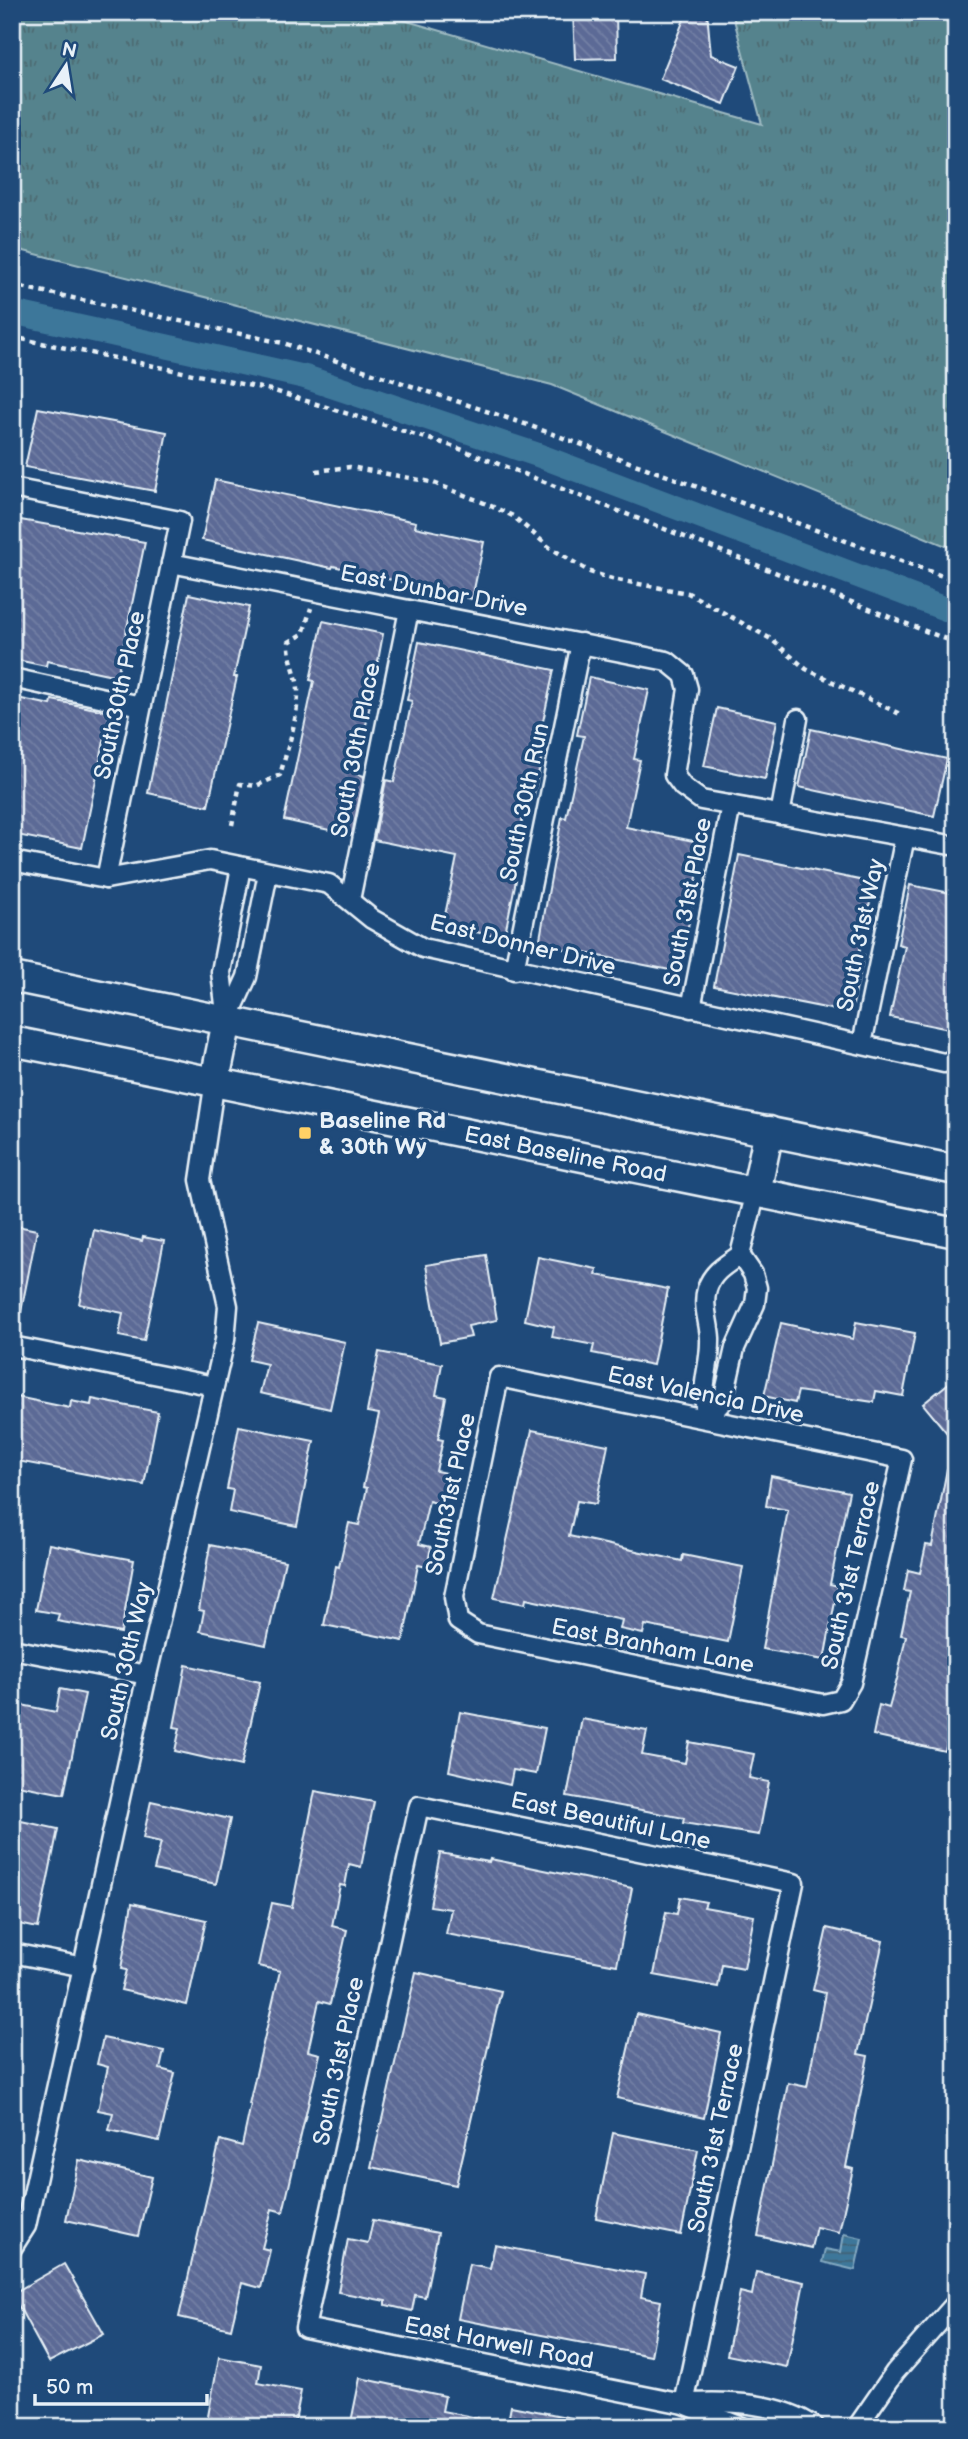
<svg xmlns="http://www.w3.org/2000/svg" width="968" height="2439" font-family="'Balsamiq Sans',sans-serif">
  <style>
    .grass { fill: url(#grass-tufts); stroke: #9ebac2; stroke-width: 2 }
    .water { fill: url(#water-rules); stroke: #82a8c0; stroke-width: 2 }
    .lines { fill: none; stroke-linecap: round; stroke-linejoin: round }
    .stream { stroke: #82a8c0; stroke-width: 7 }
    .canal { stroke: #3e779a; stroke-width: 24 }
    .building { fill: url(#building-back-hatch); stroke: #e8f1f8; stroke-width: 2 }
    .street-casing { stroke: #e8f1f8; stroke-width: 23 }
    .primary-casing { stroke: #e8f1f8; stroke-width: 33 }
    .path { stroke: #e8f1f8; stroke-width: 4.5; stroke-dasharray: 5 5; stroke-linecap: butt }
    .street { stroke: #1f4a7a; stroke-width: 18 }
    .primary { stroke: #1f4a7a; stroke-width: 28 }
    .poi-dot { fill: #ffd166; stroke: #1f4a7a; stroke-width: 2.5 }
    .labels { text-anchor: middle; stroke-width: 7; stroke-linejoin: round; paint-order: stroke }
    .street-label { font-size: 23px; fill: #e8f1f8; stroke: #1f4a7a }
    .poi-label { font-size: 23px; font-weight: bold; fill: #e8f1f8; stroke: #1f4a7a; text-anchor: start }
  </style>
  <defs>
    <pattern id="grass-tufts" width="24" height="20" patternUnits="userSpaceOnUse" patternTransform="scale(1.75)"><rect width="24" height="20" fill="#54838d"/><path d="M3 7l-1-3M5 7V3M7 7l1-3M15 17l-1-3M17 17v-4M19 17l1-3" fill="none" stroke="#4e6b72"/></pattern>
    <pattern id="water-rules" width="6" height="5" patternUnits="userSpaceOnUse" patternTransform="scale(1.75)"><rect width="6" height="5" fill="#3e779a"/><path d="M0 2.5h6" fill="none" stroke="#426072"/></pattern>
    <pattern id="building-back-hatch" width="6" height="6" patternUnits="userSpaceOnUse" patternTransform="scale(1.75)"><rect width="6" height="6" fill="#5c6a96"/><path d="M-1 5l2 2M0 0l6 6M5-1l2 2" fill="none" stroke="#7380a5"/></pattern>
  </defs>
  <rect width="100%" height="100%" fill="#1f4a7a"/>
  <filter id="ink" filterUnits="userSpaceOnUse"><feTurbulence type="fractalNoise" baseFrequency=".0143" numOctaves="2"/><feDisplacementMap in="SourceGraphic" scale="14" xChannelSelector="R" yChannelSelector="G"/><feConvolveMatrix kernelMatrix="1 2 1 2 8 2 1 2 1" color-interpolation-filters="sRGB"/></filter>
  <g filter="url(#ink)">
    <!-- grass -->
    <path class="grass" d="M12,12h364l386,112 -30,-112h224v538l-404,-165 -540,-137z"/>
    <!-- water -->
    <path class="water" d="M844,2234l18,4 -7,32 -33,-8 3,-13 16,3z"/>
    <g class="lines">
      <!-- stream -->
      <path class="stream" d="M12,380l6,12 -6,37"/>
      <!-- canal -->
      <path class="canal" d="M12,312l293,65 230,77 421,159"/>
    </g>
    <!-- building -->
    <g class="building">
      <path d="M573,12h43l1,46 -42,1z"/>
      <path d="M687,12h20l4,43 28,11 -15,38 -64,-25z"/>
      <path d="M38,408l129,24 -12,59 -130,-24z"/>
      <path d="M215,480l201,42 -1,5 69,15 -12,57 -139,-33 -1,2 -130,-28z"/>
      <path d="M15,519l130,23 -28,134 -70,-15 -1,5 -34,-7v-127z"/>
      <path d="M189,594l60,13 -15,70h3l-29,129 -60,-13z"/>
      <path d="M323,621l60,13 -26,140 7,2 -12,59 -68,-15 30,-139 -4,-1z"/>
      <path d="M419,642l135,28 -15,70 6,1 -12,58 -6,-2 -17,82 6,1 -12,58 -61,-13 14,-68 -83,-17 12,-60 8,2 18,-81 -5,-1z"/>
      <path d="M589,677l60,13 -15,69 6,1 -14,67 77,16 -23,129 -141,-28 23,-127 4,1 18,-82 -7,-1z"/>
      <path d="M12,697l39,8 1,-5 58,12 -28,136 -70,-14z"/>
      <path d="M717,708l60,13 -12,58 -61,-13z"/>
      <path d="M811,729l136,30 -13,57 -135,-29z"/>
      <path d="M739,855l135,28 -15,71 5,1 -13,58 -137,-27z"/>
      <path d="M910,885l46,9v102l-7,33 -59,-12 15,-71 -7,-2z"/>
      <path d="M12,1225l25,5 -16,82 -9,-1z"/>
      <path d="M94,1230l48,11 1,-4 21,4 -20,100 -25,-5 4,-23 -44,-9z"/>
      <path d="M486,1255l11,65 -29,6 3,11 -31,6 -14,-78z"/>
      <path d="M538,1257l59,12 -1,6 72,14 -15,76 -61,-12 2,-8 -42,-8 2,-10 -29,-7z"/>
      <path d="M856,1322l59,11 -12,63 -27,-5 -2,11 -76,-11 -3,12 -31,-7 17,-73 72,16z"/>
      <path d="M258,1323l87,19 -15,67 -70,-16 7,-29 -18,-4z"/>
      <path d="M379,1352l63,12 -6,31 10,2 -8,42 5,1 -7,31 10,2 -6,31 -11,-3 -10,43 12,3 -4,20 -9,-2 -15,76 -79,-16 12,-59 3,1 10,-44 10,2 8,-37 -4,-1 16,-73 -12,-2z"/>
      <path d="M956,1377v67l-33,-40z"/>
      <path d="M12,1396l58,12 1,-7 20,4 1,-6 66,13 -14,73 -132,-25z"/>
      <path d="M239,1426l75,15 -17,85 -68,-14 4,-22 -6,-1z"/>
      <path d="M532,1430l76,15 -12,59 -19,-3 -8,35 113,25 1,-6 60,12 -15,75 -83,-17 -2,9 -23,-5 2,-9 -96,-21 -1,5 -31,-6z"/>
      <path d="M947,1469l9,1v235l-11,46 -72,-16 6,-30 10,3 8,-29 9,-43 -5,-1 9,-43 -6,-1 4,-21 12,3 6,-28 6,1z"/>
      <path d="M771,1476l78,16 -19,92 8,2 -14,74 -62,-11 26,-139 -22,-4z"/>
      <path d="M49,1544l85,16 -13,73 -64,-12 2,-7 -23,-4z"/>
      <path d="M210,1545l75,16 -19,84 -66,-14 4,-20 -5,-1z"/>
      <path d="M186,1665l74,17 -19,84 -66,-15 5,-23 -6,-1z"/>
      <path d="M60,1689l25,5 -21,100 -52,-10v-81l44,9z"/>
      <path d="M460,1712l85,16 -9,46 -23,-4 -3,15 -61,-14z"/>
      <path d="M582,1719l65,12 -5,24 43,8 4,-21 65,12 -5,24 20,4 -10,53 -76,-12 1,-5 -117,-22z"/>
      <path d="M315,1791l59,11 -13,65 -12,-3 -4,22 -5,-1 -8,41 15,4 -17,74 -11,-3 -11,50 12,3 -37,158 -11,-3 -10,39 8,2 -9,38 -19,-5 -11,46 -52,-12 41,-177 22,6 9,-42h-2l31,-133 -22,-5 14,-63 20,4z"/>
      <path d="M151,1801l79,18 -14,65 -62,-14 7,-28 -18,-4z"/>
      <path d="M12,1819l46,10 -20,99 -24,-5 4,-22 -6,-1z"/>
      <path d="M440,1853l49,9 1,-3 25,5 117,24 -15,77 -171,-31 5,-25 -21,-3z"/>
      <path d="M680,1897l26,5 -2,5 50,9 -10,53 -22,-4 -4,22 -64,-12 12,-63 11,2z"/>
      <path d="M132,1903l74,17 -19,85 -66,-15 5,-20 -5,-1z"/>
      <path d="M827,1928l56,13 -25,113 10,2 -22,111 7,2 -14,63 -23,-5 -5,21 -53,-12 30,-153 19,4 18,-94 -12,-3z"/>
      <path d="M416,1972l85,19 -45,194 -85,-18z"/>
      <path d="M636,2014l85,19 -17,85 -87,-20z"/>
      <path d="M103,2038l61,13 -4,18 15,4 -16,68 -50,-11 4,-17 -15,-3 10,-43 -11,-3z"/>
      <path d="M613,2133l85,17 -17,85 -85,-17z"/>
      <path d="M79,2160l73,17 -14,59 -72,-16z"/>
      <path d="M373,2220l65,13 -13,64 -10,-2 -3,16 -26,-6v-4l-48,-9 10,-53 20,4z"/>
      <path d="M495,2245l150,29 -4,23 20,4 -10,55 -193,-37 11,-55 21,4z"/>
      <path d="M64,2264l40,70 -55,28 -37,-68z"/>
      <path d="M756,2272l48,10 -17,85 -60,-12 13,-63 12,3z"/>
      <path d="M219,2357l42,8 -3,18 43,8 -7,36h-88z"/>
      <path d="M360,2378l85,18 -3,15 36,7 -1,9h-127z"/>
      <path d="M511,2406l61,12 -1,9h-64z"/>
    </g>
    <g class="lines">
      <defs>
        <g id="street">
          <path d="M12,488l168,33 -74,358"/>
          <path d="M171,563l496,98 17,14 4,14 -14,86 9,12 18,13 255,46"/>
          <path d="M12,678l129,28"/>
          <path d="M780,815l18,-96"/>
          <path d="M12,861l94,18 104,-19 119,24 43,35 51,29 521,115 12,-4"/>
          <path d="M350,900l59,-290"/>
          <path d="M514,970l67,-327"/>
          <path d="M691,1008l40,-203"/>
          <path d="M227,1021l-6,-49 20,-105"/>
          <path d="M227,1021l20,-44 21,-104"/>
          <path d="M862,1044l43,-207"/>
          <path d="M12,1346l202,40"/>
          <path d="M499,1377l403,82 -51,224 -10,17 -18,4 -345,-70 -20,-13 -4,-24z"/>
          <path d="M707,1418c-8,-36 4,-49 3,-80 -1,-17 -8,-33 -3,-49 5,-17 20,-25 33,-34l16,-63"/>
          <path d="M707,1418l16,-17 12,-53 20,-44 2,-16 -4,-14 -13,-19"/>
          <path d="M12,1649l135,26"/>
          <path d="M12,1953l72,14"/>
          <path d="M12,2248l14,-22 121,-551 78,-335 3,-34 -28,-126 15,-100"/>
          <path d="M688,2403c42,-2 91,-1 127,24"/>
          <path d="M684,2404l110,-521 -375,-77 -114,522 379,76 58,23"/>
          <path d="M857,2427l38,-55 61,-69"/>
        </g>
        <g id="primary">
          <path d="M12,977l944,193"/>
          <path id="s1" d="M12,1041l944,192"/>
          <path d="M215,1080l12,-59"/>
          <path d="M756,1192l13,-61"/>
        </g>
      </defs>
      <!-- street casing -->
      <use href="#street" class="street-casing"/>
      <!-- primary casing -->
      <use href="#primary" class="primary-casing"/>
      <!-- path -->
      <g class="path">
        <path d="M12,285l271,58 242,81 431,157"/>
        <path d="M12,337l259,53 184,57 501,196"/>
        <path d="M316,471l34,-4 81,15 51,20 31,14 36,31 41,25 22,7 76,14 83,46 35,30 94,45"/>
        <path d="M232,825l8,-41 16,2 24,-11c7,-25 17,-54 18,-80 1,-20 -10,-34 -9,-53l14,-8 8,-26"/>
      </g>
      <!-- street -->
      <use href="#street" class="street"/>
      <!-- primary -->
      <use href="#primary" class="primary"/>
    </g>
  </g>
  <!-- markers -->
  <rect class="poi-dot" x="298" y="1126" width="14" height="14" rx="3.5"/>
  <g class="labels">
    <!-- street labels -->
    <g class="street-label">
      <text transform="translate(434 590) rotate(11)" y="8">East Dunbar Drive</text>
      <text transform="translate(119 695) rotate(-78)" y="8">South30th Place</text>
      <text transform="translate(355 750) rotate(-79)" y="8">South 30th Place</text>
      <text transform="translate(524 802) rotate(-78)" y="8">South 30th Run</text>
      <text transform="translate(687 902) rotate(-79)" y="8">South 31st Place</text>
      <text transform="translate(860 935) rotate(-78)" y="8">South 31st Way</text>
      <text transform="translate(523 944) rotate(14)" y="8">East Donner Drive</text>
      <text dy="8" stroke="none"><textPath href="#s1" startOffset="565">East Baseline Road</textPath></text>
      <text transform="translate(706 1394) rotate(12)" y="8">East Valencia Drive</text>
      <text transform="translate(450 1494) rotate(-78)" y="8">South31st Place</text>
      <text transform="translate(850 1575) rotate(-77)" y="8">South 31st Terrace</text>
      <text transform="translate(653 1645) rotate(11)" y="8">East Branham Lane</text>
      <text transform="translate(126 1661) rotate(-77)" y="8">South 30th Way</text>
      <text transform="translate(611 1820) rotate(12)" y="8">East Beautiful Lane</text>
      <text transform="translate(338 2061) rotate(-78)" y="8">South 31st Place</text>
      <text transform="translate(715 2138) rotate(-78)" y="8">South 31st Terrace</text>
      <text transform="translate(499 2342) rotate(11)" y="8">East Harwell Road</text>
    </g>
    <!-- poi labels -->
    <g class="poi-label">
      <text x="319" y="1128">Baseline Rd<tspan x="319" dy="26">&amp; 30th Wy</tspan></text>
    </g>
  </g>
  <!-- margin -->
  <rect width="968" height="2439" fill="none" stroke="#1f4a7a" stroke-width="42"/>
  <rect x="21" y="21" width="926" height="2397" fill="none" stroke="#e8f1f8" stroke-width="2.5" filter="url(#ink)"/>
  <!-- north arrow -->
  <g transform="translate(66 66) rotate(12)" stroke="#1f4a7a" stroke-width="5" paint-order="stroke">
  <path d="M0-5L12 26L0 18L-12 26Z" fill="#e8f1f8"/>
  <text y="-10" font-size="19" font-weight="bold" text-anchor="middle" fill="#e8f1f8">N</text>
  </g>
  <!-- scale -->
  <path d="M35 2394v10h172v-10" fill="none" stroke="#e8f1f8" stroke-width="3.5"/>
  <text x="46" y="2394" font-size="21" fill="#e8f1f8" stroke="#1f4a7a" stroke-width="5" paint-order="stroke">50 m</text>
</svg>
